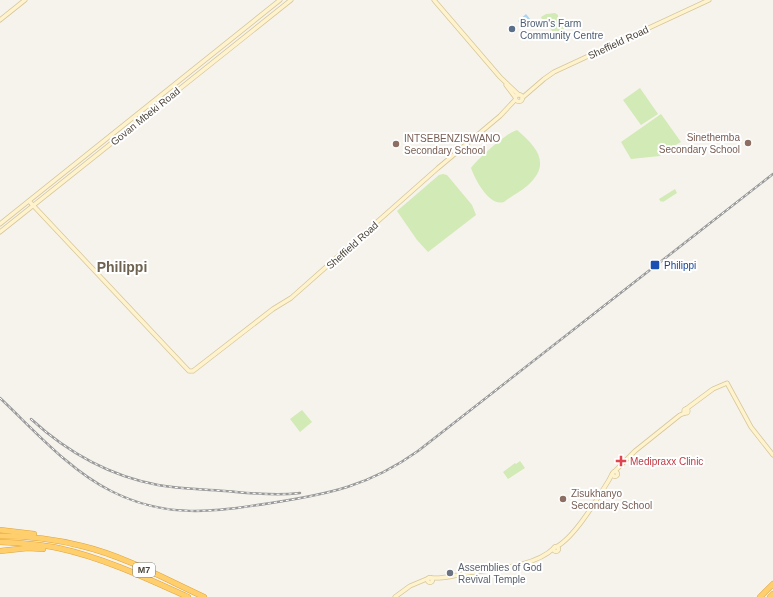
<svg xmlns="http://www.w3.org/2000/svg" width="773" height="597" font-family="Helvetica,sans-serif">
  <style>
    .green { fill: #d2eab5 }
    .water { fill: #a9d4f2 }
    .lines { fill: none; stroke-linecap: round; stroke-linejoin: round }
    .secondary-casing { stroke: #d6c79b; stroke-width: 5 }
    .highway-casing { stroke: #e0a43c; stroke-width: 6 }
    .secondary { stroke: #fff3cd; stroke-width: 3.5 }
    .highway { stroke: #ffcf6e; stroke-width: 5 }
    .rail-casing { stroke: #9a9a9a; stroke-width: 2.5 }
    .rail { stroke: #fff; stroke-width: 1; stroke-dasharray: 3; stroke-linecap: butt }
    .service-dot { fill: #5c6f8a; stroke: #fff; stroke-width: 1.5 }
    .education-dot { fill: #8d6e63; stroke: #fff; stroke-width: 1.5 }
    .transit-dot { fill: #1a4fb4; stroke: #fff; stroke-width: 1.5 }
    .health-dot { fill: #e0444e; stroke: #fff; stroke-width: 1.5 }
    .worship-dot { fill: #6b7280; stroke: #fff; stroke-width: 1.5 }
    .labels { text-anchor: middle; stroke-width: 4; stroke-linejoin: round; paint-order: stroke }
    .shield { fill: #fff; stroke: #817c74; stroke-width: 1 }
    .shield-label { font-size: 9px; font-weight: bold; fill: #4b4439 }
    .service-label { font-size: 10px; fill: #4e5e75; stroke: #fff; text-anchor: start }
    .street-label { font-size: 10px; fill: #4b4439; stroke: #fff }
    .education-label { font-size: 10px; fill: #785e54; stroke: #fff; text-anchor: start }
    .transit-label { font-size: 10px; fill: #164399; stroke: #fff; text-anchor: start }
    .health-label { font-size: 10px; fill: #be3a42; stroke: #fff; text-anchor: start }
    .worship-label { font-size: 10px; fill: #5b616d; stroke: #fff; text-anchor: start }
    .district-label { font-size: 14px; font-weight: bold; fill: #6e6250; stroke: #fff }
  </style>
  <rect width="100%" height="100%" fill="#f6f3ec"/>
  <!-- green -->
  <g class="green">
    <path d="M555,13l3,2v5l6,9 -9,6 -7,-10 1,-2 -5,1 -3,-7 5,-3z"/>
    <path d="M640,88l18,26 -17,11 -18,-25z"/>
    <path d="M661,114l20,28 -19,11 -2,3 -29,3 -10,-17z"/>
    <path d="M517,130c20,17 35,34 10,56 -7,6 -16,10 -23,16 -15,5 -29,-23 -33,-34 8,-10 35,-35 46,-38z"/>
    <path d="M443,174l4,1 25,30 4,10 -48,37 -11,-12 -20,-29 42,-36z"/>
    <path d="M675,189l2,4 -14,9 -1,-1 -1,1 -2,-3z"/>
    <path d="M302,410l10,12 -12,10 -10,-13z"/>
    <path d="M520,461l5,7 -17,11 -5,-7 12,-9 1,1z"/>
  </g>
  <!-- water -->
  <path class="water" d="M526,14l5,6 -8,7 -5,-6z"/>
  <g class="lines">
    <defs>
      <g id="secondary">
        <path d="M434,0l66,77 19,18"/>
        <path d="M0,20l25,-20"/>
        <path d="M506,85l9,12"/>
        <circle cx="519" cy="98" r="3.5"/>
        <path d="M522,98l22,-19 10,-7 155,-72"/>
        <path d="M29,201l143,152 17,18h4l80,-62 18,-11 147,-130 62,-52 15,-16"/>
        <path d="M0,224l280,-224"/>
        <path d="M0,232l291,-232"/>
        <circle cx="686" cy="411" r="2"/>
        <path d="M686,409l27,-20 14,-6 24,44 22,28"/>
        <path d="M615,471l20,-20 45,-36 5,-2"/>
        <circle cx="615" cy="474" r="2.5"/>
        <circle cx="556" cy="549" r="2.5"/>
        <path d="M556,547c19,-10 41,-48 53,-67l3,-6"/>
        <circle cx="430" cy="580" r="2.5"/>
        <path d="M431,578c13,1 25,-3 37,-5 25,-4 67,-6 86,-25"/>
        <path d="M395,597l15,-11 19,-8"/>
      </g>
      <g id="highway">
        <path d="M0,530l34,4"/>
        <path d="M0,536c28,0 55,3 82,10 42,10 83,33 122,51"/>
        <path d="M0,542c20,1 39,2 58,6 46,10 88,30 130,49"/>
        <path d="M0,551l28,-3 15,1"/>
        <path d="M760,597l13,-13"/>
        <path d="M770,597l3,-3"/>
      </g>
    </defs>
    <!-- secondary casing -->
    <use href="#secondary" class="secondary-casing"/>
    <!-- highway casing -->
    <use href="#highway" class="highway-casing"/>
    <!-- secondary -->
    <use href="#secondary" class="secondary"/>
    <!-- highway -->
    <use href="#highway" class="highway"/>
    <defs>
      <g id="rail">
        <path d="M0,398c34,32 69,72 111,93 55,28 102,21 160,12 58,-9 98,-17 147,-52l355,-277"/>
        <path d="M31,419c36,33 79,57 127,66 22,4 44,4 67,6 25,2 50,5 75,2"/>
      </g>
    </defs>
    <!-- rail casing -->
    <use href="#rail" class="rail-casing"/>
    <!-- rail -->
    <use href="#rail" class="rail"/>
  </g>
  <!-- markers -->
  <circle class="service-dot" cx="512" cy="29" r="4"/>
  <g class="education-dot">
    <circle cx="748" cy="143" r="4"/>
    <circle cx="396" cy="144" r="4"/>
    <circle cx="563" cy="499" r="4"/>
  </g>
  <rect class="transit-dot" x="650" y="260" width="10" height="10" rx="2"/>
  <path class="health-dot" d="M619 455h4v4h4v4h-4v4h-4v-4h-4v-4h4z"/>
  <circle class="worship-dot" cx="450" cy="573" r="4"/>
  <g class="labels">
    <!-- shield labels -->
    <rect class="shield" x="133" y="563" width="22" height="14" rx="3"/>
    <g class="shield-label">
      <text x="144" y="573">M7</text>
    </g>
    <!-- service labels -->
    <g class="service-label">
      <text x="520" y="27">Brown's Farm<tspan x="520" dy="12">Community Centre</tspan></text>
    </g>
    <!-- street labels -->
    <g class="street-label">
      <text transform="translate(618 42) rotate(-25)" y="4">Sheffield Road</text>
      <text transform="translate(145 116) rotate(-39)" y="4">Govan Mbeki Road</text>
      <text transform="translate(352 245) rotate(-42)" y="4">Sheffield Road</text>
    </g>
    <!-- education labels -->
    <g class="education-label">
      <text x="740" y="141" text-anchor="end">Sinethemba<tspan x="740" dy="12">Secondary School</tspan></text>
      <text x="404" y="142">INTSEBENZISWANO<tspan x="404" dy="12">Secondary School</tspan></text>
      <text x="571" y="497">Zisukhanyo<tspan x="571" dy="12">Secondary School</tspan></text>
    </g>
    <!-- transit labels -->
    <g class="transit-label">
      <text x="664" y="269">Philippi</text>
    </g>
    <!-- health labels -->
    <g class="health-label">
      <text x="630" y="465">Medipraxx Clinic</text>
    </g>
    <!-- worship labels -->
    <g class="worship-label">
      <text x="458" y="571">Assemblies of God<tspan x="458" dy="12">Revival Temple</tspan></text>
    </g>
    <!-- district labels -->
    <g class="district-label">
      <text x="122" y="272">Philippi</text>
    </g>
  </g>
</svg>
